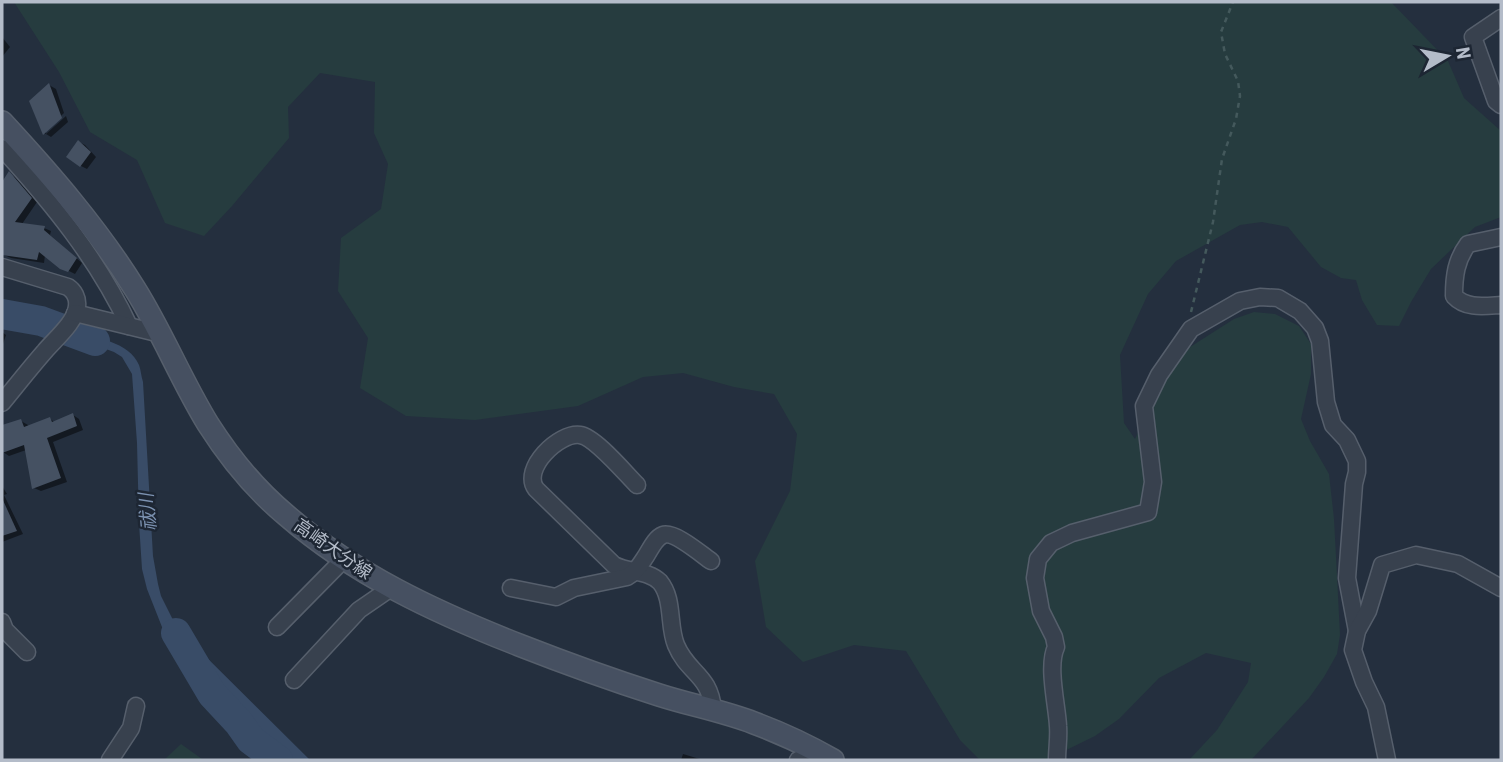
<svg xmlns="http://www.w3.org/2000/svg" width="1503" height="762" font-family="'Roboto Condensed','Noto Sans JP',sans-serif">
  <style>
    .green { fill: #263c3f }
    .water { fill: #394c67 }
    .shadow { fill: #0007 }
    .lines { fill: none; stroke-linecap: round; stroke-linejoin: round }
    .river { stroke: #394c67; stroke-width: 30 }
    .building { fill: #455162 }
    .minor-casing { stroke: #565f6c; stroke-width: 19 }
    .secondary-casing { stroke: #565f6c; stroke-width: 24 }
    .path { stroke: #44595c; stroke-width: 2.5; stroke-dasharray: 5 5; stroke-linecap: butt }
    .minor { stroke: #38414e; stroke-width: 16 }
    .secondary { stroke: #465061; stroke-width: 21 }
    .labels { text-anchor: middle; stroke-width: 5; stroke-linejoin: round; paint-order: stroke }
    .street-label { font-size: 18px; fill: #b4bcc9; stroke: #1d2633 }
    .water-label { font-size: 19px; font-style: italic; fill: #7c92b1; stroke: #1d2633 }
  </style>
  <rect width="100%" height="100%" fill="#242f3e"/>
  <!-- green -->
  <g class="green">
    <path d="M14,2h1377l57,59 16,37 37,33v86l-26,10 -44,42 -20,33 -12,24 -22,-1 -15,-25 -6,-20 -15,-2 -20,-11 -33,-40 -26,-5 -22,3 -64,36 -28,33 -28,61 4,68 11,16 33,-67 19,-23 47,-30 20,-7 21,2 24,12 12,18v30l-10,45 9,22 19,33 5,45 3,57 3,59 -3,19 -13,23 -15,21 -58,62h-62l28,-30 31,-48 3,-19 -45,-10 -47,25 -40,41 -24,17 -49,24h-66l-20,-20 -54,-89 -52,-6 -51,17 -37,-35 -11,-66 35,-70 7,-57 -23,-40 -40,-7 -51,-14 -40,4 -65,29 -103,14 -69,-4 -46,-28 8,-50 -30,-47 3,-53 40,-29 7,-45 -14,-31 1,-51 -55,-9 -32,34 1,31 -57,68 -28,30 -39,-13 -28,-63 -47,-28 -31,-60z"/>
    <path d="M181,744l21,15 1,1h-39z"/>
  </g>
  <!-- water -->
  <path class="water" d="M72,329c21,8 58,13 67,36 2,5 2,11 4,17l10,174 5,28 3,12 14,28 14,16 121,120h-22l-48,-46 -67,-71 -11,-16 -15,-38 -5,-20 -3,-46 -2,-80 -5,-69 -10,-17 -8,-5 -46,-17z"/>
  <!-- shadow -->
  <g class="shadow">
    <path d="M2,37l8,10 -8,10z"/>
    <path d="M49,85l7,4 8,24 -18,17v4l-2,-1z"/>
    <path d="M66,116l2,6 -17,15 -5,-3z"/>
    <path d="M79,142l6,3 11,12 -9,12 -6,-3z"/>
    <path d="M9,174l6,3 22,25 -15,22 22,4 7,3 -1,4 32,28 -7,11 -14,-7 -16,-12 -1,8 -33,-5 -9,-4v-73l2,1z"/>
    <path d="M2,332l4,3 -4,12z"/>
    <path d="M73,415l6,4 4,11 -30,12 14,40 -26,9 -7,-3 -8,-38 -17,6 -6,-4 -1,-25 19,-6 7,4 1,2 21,-8 6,4z"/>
    <path d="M2,486l5,8 -3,1 19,39 -21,8z"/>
    <path d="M683,754l20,6h-22z"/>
  </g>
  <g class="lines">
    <!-- river -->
    <g class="river">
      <path d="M2,314l39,7 54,20"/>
      <path d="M176,633l36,61 27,29 12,17 27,20"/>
    </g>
  </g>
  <!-- building -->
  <g class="building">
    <path d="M49,83l13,35 -19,17 -14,-34z"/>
    <path d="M78,140l13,12 -11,15 -14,-10z"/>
    <path d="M9,171l23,27 -17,24 30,4 -1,4 33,28 -9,14 -8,-3 -21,-17 -2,8 -35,-5v-73z"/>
    <path d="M73,413l4,13 -30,12 14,40 -29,11 -8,-44 -22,8v-28l19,-6 3,8 26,-10 2,5z"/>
    <path d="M2,498l15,33 -15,5z"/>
  </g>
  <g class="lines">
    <defs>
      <g id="minor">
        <path d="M1501,18l-28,19 23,64 5,4"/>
        <path d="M2,148c49,54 96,111 127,178"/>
        <path d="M1501,237l-33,7c-12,16 -14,32 -14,52 12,13 30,10 47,9"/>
        <path d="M2,267l66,20c6,4 10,11 9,19 -1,16 -23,34 -32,45 -15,17 -29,35 -43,52"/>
        <path d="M75,313l86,21"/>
        <path d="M637,485c-12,-12 -42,-48 -57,-50 -21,-3 -59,34 -44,54l78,76c15,8 34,5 46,17 14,17 8,44 16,63 12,29 34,29 37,65"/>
        <path d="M511,588l45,9 18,-9 53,-11c9,-5 13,-12 19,-21 4,-6 9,-18 17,-21 11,-4 38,19 48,26"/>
        <path d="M2,622l3,8 22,22"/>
        <path d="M277,627l66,-67"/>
        <path d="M294,680l65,-70 32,-22"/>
        <path d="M110,760l21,-32 5,-22"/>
        <path d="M798,760l20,-9"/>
        <path d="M1057,760c0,-11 2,-23 1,-34 -1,-21 -11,-60 -2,-79l-2,-10 -13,-26 -6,-33 3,-19 13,-16 21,-10 76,-21 5,-30 -9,-76 15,-31 32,-46 49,-28 20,-4 18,1 22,13 15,17 5,13 6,61 7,23 14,15 10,21v11l-3,12 -7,94 10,53"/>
        <path d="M1387,760l-11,-53 -12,-25 -11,-32 4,-19 11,-20 14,-46 34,-10 42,9 43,24"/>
      </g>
      <path id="secondary" d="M2,122c49,53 95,106 133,167 27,43 46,91 73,135 21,33 48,66 78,91 69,60 149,97 233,130 46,18 93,35 140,50 31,10 64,16 95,28 27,10 53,22 79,37"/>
    </defs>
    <!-- minor casing -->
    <use href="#minor" class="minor-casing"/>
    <!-- secondary casing -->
    <use href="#secondary" class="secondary-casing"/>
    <!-- path -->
    <path class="path" d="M1191,312l22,-90 9,-63 14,-40 4,-23 -2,-15 -13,-27 -4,-22 12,-30"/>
    <!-- minor -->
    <use href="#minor" class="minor"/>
    <!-- secondary -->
    <use href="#secondary" class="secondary"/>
  </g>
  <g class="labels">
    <!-- street labels -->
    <g class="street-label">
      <text transform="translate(333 549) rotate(35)" y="6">高崎大分線</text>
    </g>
    <!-- water labels -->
    <g class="water-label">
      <text transform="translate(147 512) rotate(-95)" y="7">祓川</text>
    </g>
  </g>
  <!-- border -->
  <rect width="1503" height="762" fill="none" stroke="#b4bcc9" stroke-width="7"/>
  <!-- north arrow -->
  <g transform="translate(1447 56) rotate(80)" stroke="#1d2633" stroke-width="5" paint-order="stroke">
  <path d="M0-5L12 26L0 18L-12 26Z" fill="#b4bcc9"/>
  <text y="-10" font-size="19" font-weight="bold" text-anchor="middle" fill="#b4bcc9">N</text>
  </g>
</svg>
